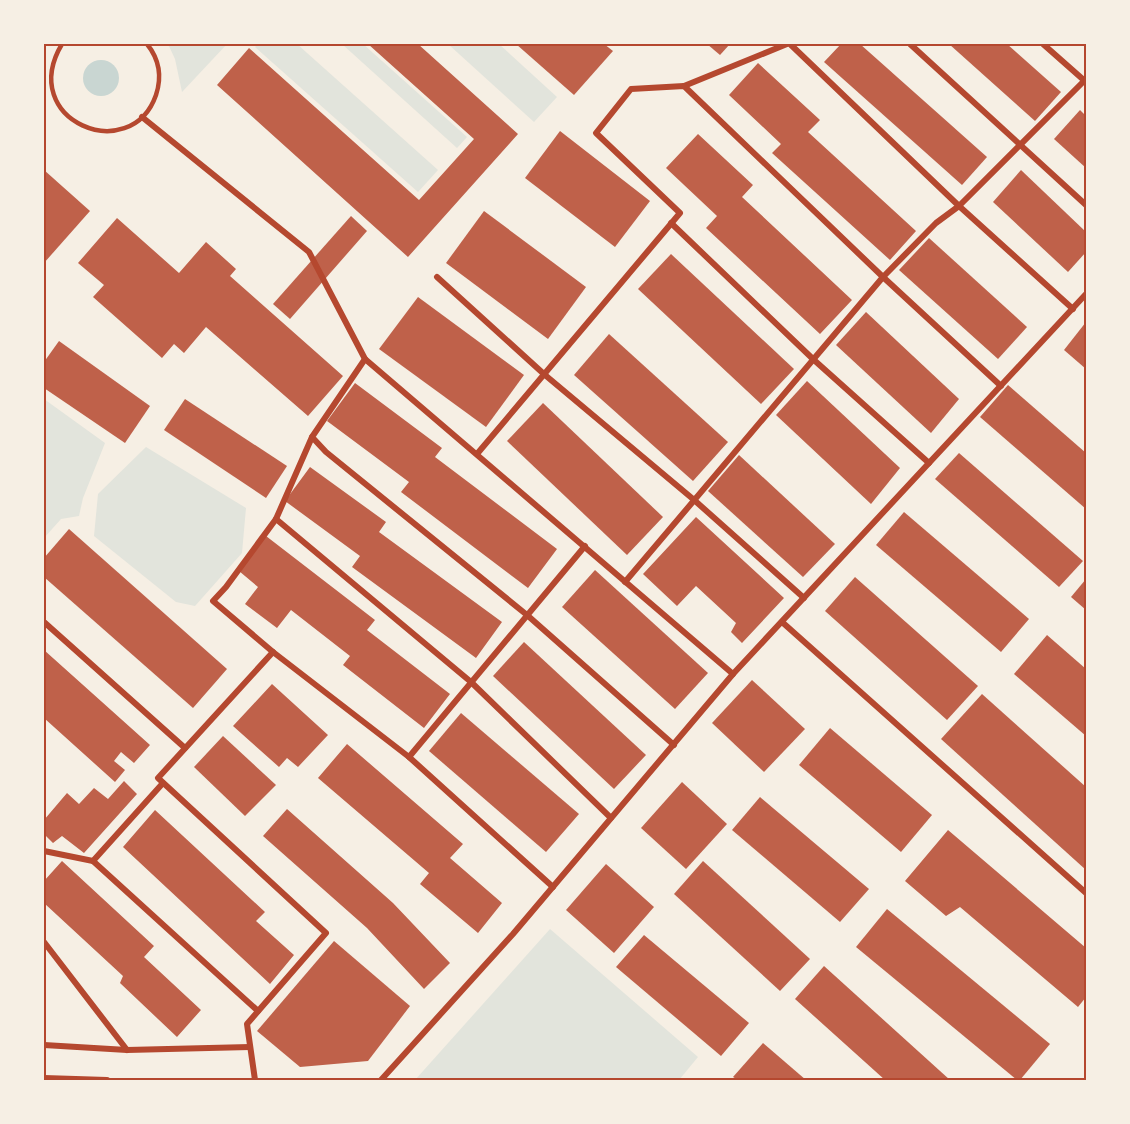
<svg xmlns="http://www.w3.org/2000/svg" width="1130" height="1124" font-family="Raleway,sans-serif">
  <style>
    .green { fill: #e2e4dc }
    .water { fill: #c9d6d2 }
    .building { fill: #bf614a }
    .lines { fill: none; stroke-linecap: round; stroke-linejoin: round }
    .service { stroke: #b5482f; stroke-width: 4.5 }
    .minor { stroke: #b5482f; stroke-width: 6 }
    .neatline { fill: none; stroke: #b5482f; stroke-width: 2 }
  </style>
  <rect width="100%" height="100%" fill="#f6efe4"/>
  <!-- green -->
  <g class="green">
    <path d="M168,44h59l-45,48 -7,-33z"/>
    <path d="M258,44h39l141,126 -20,22 -163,-145z"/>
    <path d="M342,44h21l104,93 -10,11z"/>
    <path d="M448,44h51l58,53 -23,25z"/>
    <path d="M44,399l61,44 -22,55 -4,18 -18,3 -17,19z"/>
    <path d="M146,447l100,61 -4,45 -47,53 -19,-4 -82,-66 4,-42z"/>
    <path d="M550,929l148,128 -19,23h-264z"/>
  </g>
  <!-- water -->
  <circle class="water" cx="101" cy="78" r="18"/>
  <!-- building -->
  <g class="building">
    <path d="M368,44h50l100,90 -110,123 -191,-172 32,-37 170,152 55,-61z"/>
    <path d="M516,44h88l9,7 -39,44z"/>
    <path d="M707,44h23l-10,11z"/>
    <path d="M841,44h19l127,113 -25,28 -138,-123z"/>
    <path d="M949,44h58l54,48 -26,29z"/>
    <path d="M758,63l62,57 -12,12 108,99 -26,29 -118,-107 9,-9 -52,-49z"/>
    <path d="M1080,110l6,6v52l-32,-29z"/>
    <path d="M560,131l90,70 -35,46 -90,-69z"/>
    <path d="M698,134l55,51 -11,12 110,103 -32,34 -114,-106 11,-12 -51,-48z"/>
    <path d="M44,170l46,41 -46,52z"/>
    <path d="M1021,170l65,62v20l-18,20 -75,-70z"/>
    <path d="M484,211l102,76 -38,52 -102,-76z"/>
    <path d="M351,216l16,15 -77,88 -17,-15z"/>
    <path d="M117,218l62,55 27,-31 30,27 -6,7 113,100 -35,40 -102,-89 -22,26 -10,-9 -12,14 -69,-61 11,-12 -26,-22z"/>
    <path d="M929,238l98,89 -29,32 -99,-89z"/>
    <path d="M671,254l123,115 -33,35 -123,-115z"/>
    <path d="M418,297l106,78 -38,52 -107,-78z"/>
    <path d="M866,312l93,87 -28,34 -95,-88z"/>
    <path d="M1086,322v47l-22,-19z"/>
    <path d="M609,334l119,108 -35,39 -119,-106z"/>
    <path d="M59,341l91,65 -25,37 -81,-55v-26z"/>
    <path d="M807,381l93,87 -29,36 -95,-89z"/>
    <path d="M355,383l87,65 -7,9 122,92 -29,39 -127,-96 8,-10 -82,-61z"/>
    <path d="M1008,385l78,68v56l-106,-92z"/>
    <path d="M185,399l102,67 -21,32 -102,-68z"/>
    <path d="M543,403l120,114 -36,38 -120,-114z"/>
    <path d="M959,453l124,108 -24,26 -124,-108z"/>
    <path d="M739,455l96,89 -32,33 -95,-86z"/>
    <path d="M310,467l76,55 -7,10 123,90 -26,36 -124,-91 8,-11 -75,-55z"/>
    <path d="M904,512l125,107 -28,33 -125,-107z"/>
    <path d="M696,517l88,81 -42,45 -11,-11 5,-9 -40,-37 -19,20 -34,-32z"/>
    <path d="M69,529l158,140 -34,39 -149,-131v-19z"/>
    <path d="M266,536l109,84 -8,10 83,64 -26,34 -81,-63 7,-9 -59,-46 -14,18 -32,-24 13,-17 -19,-16z"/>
    <path d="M595,570l113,103 -33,36 -113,-102z"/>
    <path d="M855,577l123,109 -31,34 -122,-109z"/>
    <path d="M1086,579v31l-15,-13z"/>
    <path d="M1047,635l39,34v67l-72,-62z"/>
    <path d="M524,642l122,113 -32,34 -121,-113z"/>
    <path d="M44,650l106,95 -16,18 -13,-11 -7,9 11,9 -10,12 -71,-64z"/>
    <path d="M752,680l53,49 -41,43 -52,-49z"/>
    <path d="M272,684l56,51 -30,32 -11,-9 -8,9 -46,-41z"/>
    <path d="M982,694l104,93v83l-145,-131z"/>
    <path d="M461,713l118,101 -33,38 -117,-101z"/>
    <path d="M830,728l102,87 -31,37 -102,-87z"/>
    <path d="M223,736l53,49 -31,31 -51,-49z"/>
    <path d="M347,744l116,100 -13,14 52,45 -24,30 -58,-49 9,-11 -111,-95z"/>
    <path d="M124,781l13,13 -53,59 -22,-17 -9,7 -9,-9v-14l23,-27 12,11 15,-16 14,11z"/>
    <path d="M682,782l45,42 -41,45 -45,-41z"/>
    <path d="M760,797l109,92 -29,33 -108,-92z"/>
    <path d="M287,809l106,94 57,60 -26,26 -57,-61 -104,-92z"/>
    <path d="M155,810l110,102 -9,9 38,34 -24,29 -147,-137z"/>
    <path d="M948,830l138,118v49l-8,10 -118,-100 -14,9 -41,-35z"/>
    <path d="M62,861l92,85 -10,11 57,53 -24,27 -57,-54 3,-7 -79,-73v-22z"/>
    <path d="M703,861l107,98 -30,32 -106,-97z"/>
    <path d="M606,864l48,43 -40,46 -48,-43z"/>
    <path d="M887,909l163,135 -30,36h-3l-161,-133z"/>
    <path d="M644,935l105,88 -28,33 -105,-89z"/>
    <path d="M334,941l76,65 -42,55 -68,6 -43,-36z"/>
    <path d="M824,966l126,114h-65l-90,-81z"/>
    <path d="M763,1043l43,37h-68l-5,-3z"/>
  </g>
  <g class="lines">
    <!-- service -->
    <path class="service" d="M62,44c-46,77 69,123 94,51 6,-18 3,-36 -9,-51"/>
    <!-- minor -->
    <g class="minor">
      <path d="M790,44l169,162 114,103"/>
      <path d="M910,44l176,161"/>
      <path d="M1043,44l43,38"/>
      <path d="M684,86l103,-42"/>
      <path d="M142,117l167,135 56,107 368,315"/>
      <path d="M671,223l143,137 115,103"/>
      <path d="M437,277l108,98 148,124 111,99"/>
      <path d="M365,359l-53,78 14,15 201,163 147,130"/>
      <path d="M312,437l-36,82 -50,68 -13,14 60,51 136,105 144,130"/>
      <path d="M477,454l203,-241 -84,-80 35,-44 53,-3 199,191 118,109"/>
      <path d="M276,519l195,163 140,136"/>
      <path d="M625,582l258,-305 53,-54 23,-17 127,-127"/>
      <path d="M44,622l141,126"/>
      <path d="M782,622l304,271"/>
      <path d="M409,757l176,-211"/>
      <path d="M163,783l-70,78 165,150"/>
      <path d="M44,851l49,10"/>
      <path d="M44,942l83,108"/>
      <path d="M44,1045l83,5 123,-3"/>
      <path d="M44,1078l63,2"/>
      <path d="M255,1080l-8,-56 79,-91 -168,-155 115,-126"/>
      <path d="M381,1080l132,-146 220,-260 353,-380"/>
    </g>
  </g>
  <!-- border -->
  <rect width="1130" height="1124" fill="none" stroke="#f6efe4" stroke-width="90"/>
  <rect x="45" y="45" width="1040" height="1034" class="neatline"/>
</svg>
